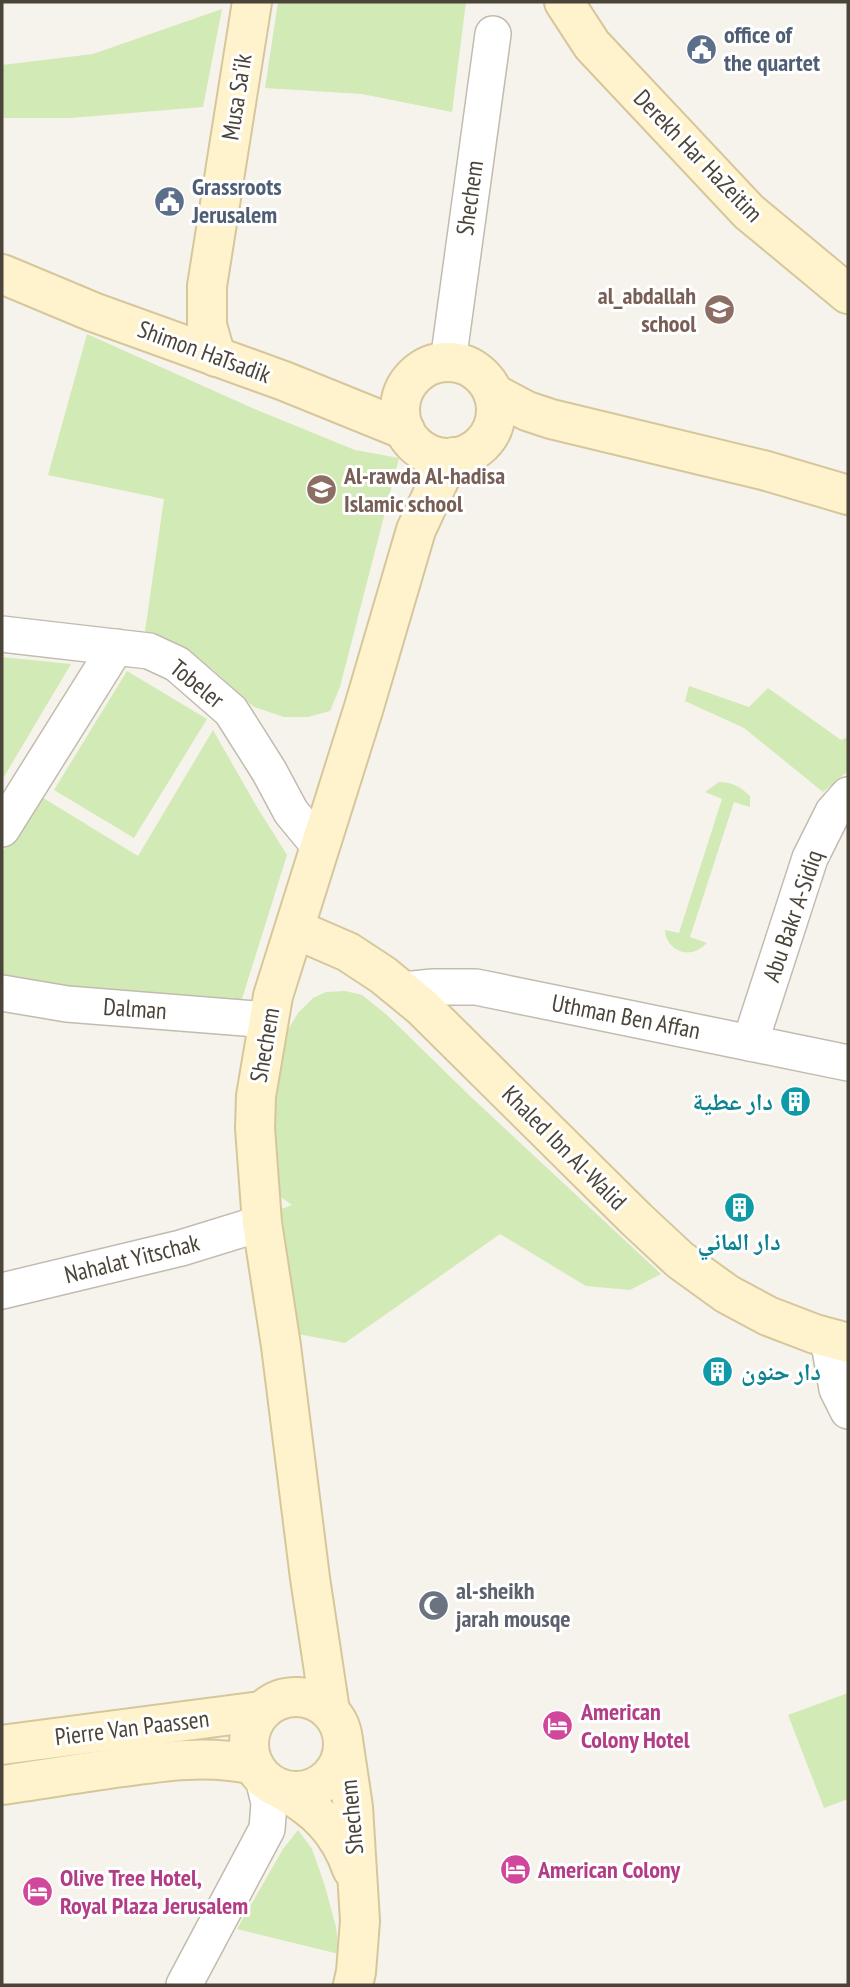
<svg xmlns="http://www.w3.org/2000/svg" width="850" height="1987" font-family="'PT Sans Narrow','Noto Naskh Arabic',sans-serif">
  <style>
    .green { fill: #d2eab5 }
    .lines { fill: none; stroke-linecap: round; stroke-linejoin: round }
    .street-casing { stroke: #c2bbae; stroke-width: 38 }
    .secondary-casing { stroke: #d6c79b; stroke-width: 42 }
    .street { stroke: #fff; stroke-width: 35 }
    .secondary { stroke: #fff3cd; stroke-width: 38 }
    .labels { text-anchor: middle; stroke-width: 6; stroke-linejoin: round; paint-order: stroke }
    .service-label { font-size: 24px; font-weight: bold; fill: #4e5e75; stroke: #fff; text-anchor: start }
    .street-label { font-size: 24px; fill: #4b4439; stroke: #fff }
    .education-label { font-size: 24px; font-weight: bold; fill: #785e54; stroke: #fff; text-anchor: end }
    .culture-label { font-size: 24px; font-weight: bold; fill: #0d838f; stroke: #fff; text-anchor: end }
    .worship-label { font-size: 24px; font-weight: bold; fill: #5b616d; stroke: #fff; text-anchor: start }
    .hotel-label { font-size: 24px; font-weight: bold; fill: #b23c85; stroke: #fff; text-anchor: start }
  </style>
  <rect width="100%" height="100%" fill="#f6f3ec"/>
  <!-- green -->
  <g class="green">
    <path d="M278,2h188l-14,110 -90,-18 -97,-6z"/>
    <path d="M222,9l-19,98 -132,11h-69v-53l91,-11z"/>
    <path d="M87,334l163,73 105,43 44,8 -59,229 -10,24 -22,6h-24l-30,-10 -43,-39 -66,-37 19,-132 -116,-24z"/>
    <path d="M2,657l69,7 -69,116z"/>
    <path d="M127,671l80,48 -73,119 -80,-48z"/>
    <path d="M689,686l60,21 19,-19 73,52 7,-3v34l-25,21 -79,-64 -59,-27z"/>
    <path d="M213,730l44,77 30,48 -46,147 -239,-16v-134l38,-56 98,60z"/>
    <path d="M719,782c14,0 21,5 31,14v11l-16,-5 -44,135 17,6c-4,3 -9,8 -15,9 -14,3 -27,-9 -27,-22l14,3 43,-134 -17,-7z"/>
    <path d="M345,991l17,4 25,20 84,82 190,177 -31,16 -44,-4 -86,-52 -155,109 -47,-9 -17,-125 11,-4 -14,-10 -9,-58 7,-53 9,-49 13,-22 15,-15 13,-6z"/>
    <path d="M848,1693v106l-24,9 -36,-93z"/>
    <path d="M298,1830l14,19 12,34 12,44 3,27 -102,-25 46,-80z"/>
  </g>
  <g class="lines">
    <defs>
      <g id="street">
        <path d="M448,362l45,-328"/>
        <path d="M2,634l147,17 28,13 54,47 38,60 22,41 29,35"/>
        <path d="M2,829l114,-182"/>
        <path d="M403,990l30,-3h43l372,76"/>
        <path d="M2,993l65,11 202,16"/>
        <path d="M750,1043l60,-185 23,-46 15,-17"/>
        <path d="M2,1291l179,-43 81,-25"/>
        <path d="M828,1338l9,51 11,22"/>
        <path d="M184,1985l83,-156 2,-26 -6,-25"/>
      </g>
      <g id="secondary">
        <path d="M564,2l28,43 157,167 99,82"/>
        <path d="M2,274l91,38 191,69 121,49"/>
        <path d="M216,357l-9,-32v-39l45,-284"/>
        <circle cx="448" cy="410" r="48"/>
        <path d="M493,393l34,18 24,8 212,51 85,25"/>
        <path d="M295,929l53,23 35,23 39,32 214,212 44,41 47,34 41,22 47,18 33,9"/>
        <circle cx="296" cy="1744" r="47"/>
        <path d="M330,1711l-20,-133 -29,-232 -19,-123 -7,-95 1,-32 17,-100 91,-289 52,-177 24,-52 14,-21"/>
        <path d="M343,1740l10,67 7,114 -4,51 -3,13"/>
        <path d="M2,1745l260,-34"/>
        <path d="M2,1785c35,-5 71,-11 107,-16 49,-7 95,-15 145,-4"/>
        <path d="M279,1788c37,21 59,41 73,81"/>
      </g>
    </defs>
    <!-- street casing -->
    <use href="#street" class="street-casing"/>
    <!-- secondary casing -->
    <use href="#secondary" class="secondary-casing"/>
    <!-- street -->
    <use href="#street" class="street"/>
    <!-- secondary -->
    <use href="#secondary" class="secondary"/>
  </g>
  <!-- icons -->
  <defs>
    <symbol id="civic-disc" viewBox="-11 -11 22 22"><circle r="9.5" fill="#5c6f8a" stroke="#fff"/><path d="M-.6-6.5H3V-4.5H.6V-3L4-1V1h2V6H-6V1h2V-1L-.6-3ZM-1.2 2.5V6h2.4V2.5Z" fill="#fff"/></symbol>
    <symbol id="school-disc" viewBox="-11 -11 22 22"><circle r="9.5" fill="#8d6e63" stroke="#fff"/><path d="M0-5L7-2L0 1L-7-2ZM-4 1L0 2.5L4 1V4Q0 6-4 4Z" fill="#fff"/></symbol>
    <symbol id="building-disc" viewBox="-11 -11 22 22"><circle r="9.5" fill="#0f9aa8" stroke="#fff"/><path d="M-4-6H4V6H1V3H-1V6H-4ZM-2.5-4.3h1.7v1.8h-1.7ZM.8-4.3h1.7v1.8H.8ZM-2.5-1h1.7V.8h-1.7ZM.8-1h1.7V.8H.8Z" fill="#fff"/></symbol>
    <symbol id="mosque-disc" viewBox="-11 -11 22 22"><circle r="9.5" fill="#6b7280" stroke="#fff"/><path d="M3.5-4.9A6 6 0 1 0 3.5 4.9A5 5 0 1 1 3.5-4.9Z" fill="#fff"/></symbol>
    <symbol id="hotel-disc" viewBox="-11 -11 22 22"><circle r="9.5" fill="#d1479c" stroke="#fff"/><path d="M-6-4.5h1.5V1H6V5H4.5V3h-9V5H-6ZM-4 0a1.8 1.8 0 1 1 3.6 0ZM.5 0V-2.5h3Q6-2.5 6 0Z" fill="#fff"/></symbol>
  </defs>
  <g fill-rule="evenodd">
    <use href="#civic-disc" x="684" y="32" width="35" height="35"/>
    <use href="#civic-disc" x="152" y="184" width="35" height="35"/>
    <use href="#school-disc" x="702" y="292" width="35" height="35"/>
    <use href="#school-disc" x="304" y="472" width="35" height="35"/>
    <use href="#building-disc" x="778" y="1084" width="35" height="35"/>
    <use href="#building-disc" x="722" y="1190" width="35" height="35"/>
    <use href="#building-disc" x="700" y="1354" width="35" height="35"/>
    <use href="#mosque-disc" x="416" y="1588" width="35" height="35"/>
    <use href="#hotel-disc" x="540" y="1708" width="35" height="35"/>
    <use href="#hotel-disc" x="498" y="1852" width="35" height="35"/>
    <use href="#hotel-disc" x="20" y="1874" width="35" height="35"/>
  </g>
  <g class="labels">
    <!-- service labels -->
    <g class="service-label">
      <text x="724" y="43">office of<tspan x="724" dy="28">the quartet</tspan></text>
      <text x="192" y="195">Grassroots<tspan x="192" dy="28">Jerusalem</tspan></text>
    </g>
    <!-- street labels -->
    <g class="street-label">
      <text transform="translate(237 97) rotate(-81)" y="8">Musa Sa'ik</text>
      <text transform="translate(698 156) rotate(46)" y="8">Derekh Har HaZeitim</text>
      <text transform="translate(470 198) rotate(-82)" y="8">Shechem</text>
      <text transform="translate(204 352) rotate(20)" y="8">Shimon HaTsadik</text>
      <text transform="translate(197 684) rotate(39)" y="8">Tobeler</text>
      <text transform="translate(793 916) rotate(-71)" y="8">Abu Bakr A-Sidiq</text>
      <text transform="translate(135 1009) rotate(4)" y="8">Dalman</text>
      <text transform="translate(626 1017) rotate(11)" y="8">Uthman Ben Affan</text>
      <text transform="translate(265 1045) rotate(-80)" y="8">Shechem</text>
      <text transform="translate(564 1148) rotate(45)" y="8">Khaled Ibn Al-Walid</text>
      <text transform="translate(132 1259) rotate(-14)" y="8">Nahalat Yitschak</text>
      <text transform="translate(132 1728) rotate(-7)" y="8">Pierre Van Paassen</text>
      <text transform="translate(352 1817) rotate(-95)" y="8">Shechem</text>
    </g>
    <!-- education labels -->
    <g class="education-label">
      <text x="696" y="304">al_abdallah<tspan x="696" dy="28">school</tspan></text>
      <text x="344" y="484" text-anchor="start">Al-rawda Al-hadisa<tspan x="344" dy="28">Islamic school</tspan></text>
    </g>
    <!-- culture labels -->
    <g class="culture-label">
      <text x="773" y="1110">دار عطية</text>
      <text x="739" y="1250" text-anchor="middle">دار الماني</text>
      <text x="741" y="1380" text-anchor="start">دار حنون</text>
    </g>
    <!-- worship labels -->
    <g class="worship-label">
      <text x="456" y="1599">al-sheikh<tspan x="456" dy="28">jarah mousqe</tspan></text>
    </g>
    <!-- hotel labels -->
    <g class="hotel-label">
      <text x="581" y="1720">American<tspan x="581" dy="28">Colony Hotel</tspan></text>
      <text x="538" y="1878">American Colony</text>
      <text x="60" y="1886">Olive Tree Hotel,<tspan x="60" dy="28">Royal Plaza Jerusalem</tspan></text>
    </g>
  </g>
  <!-- border -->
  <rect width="850" height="1987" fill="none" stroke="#4b4439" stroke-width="7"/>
</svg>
